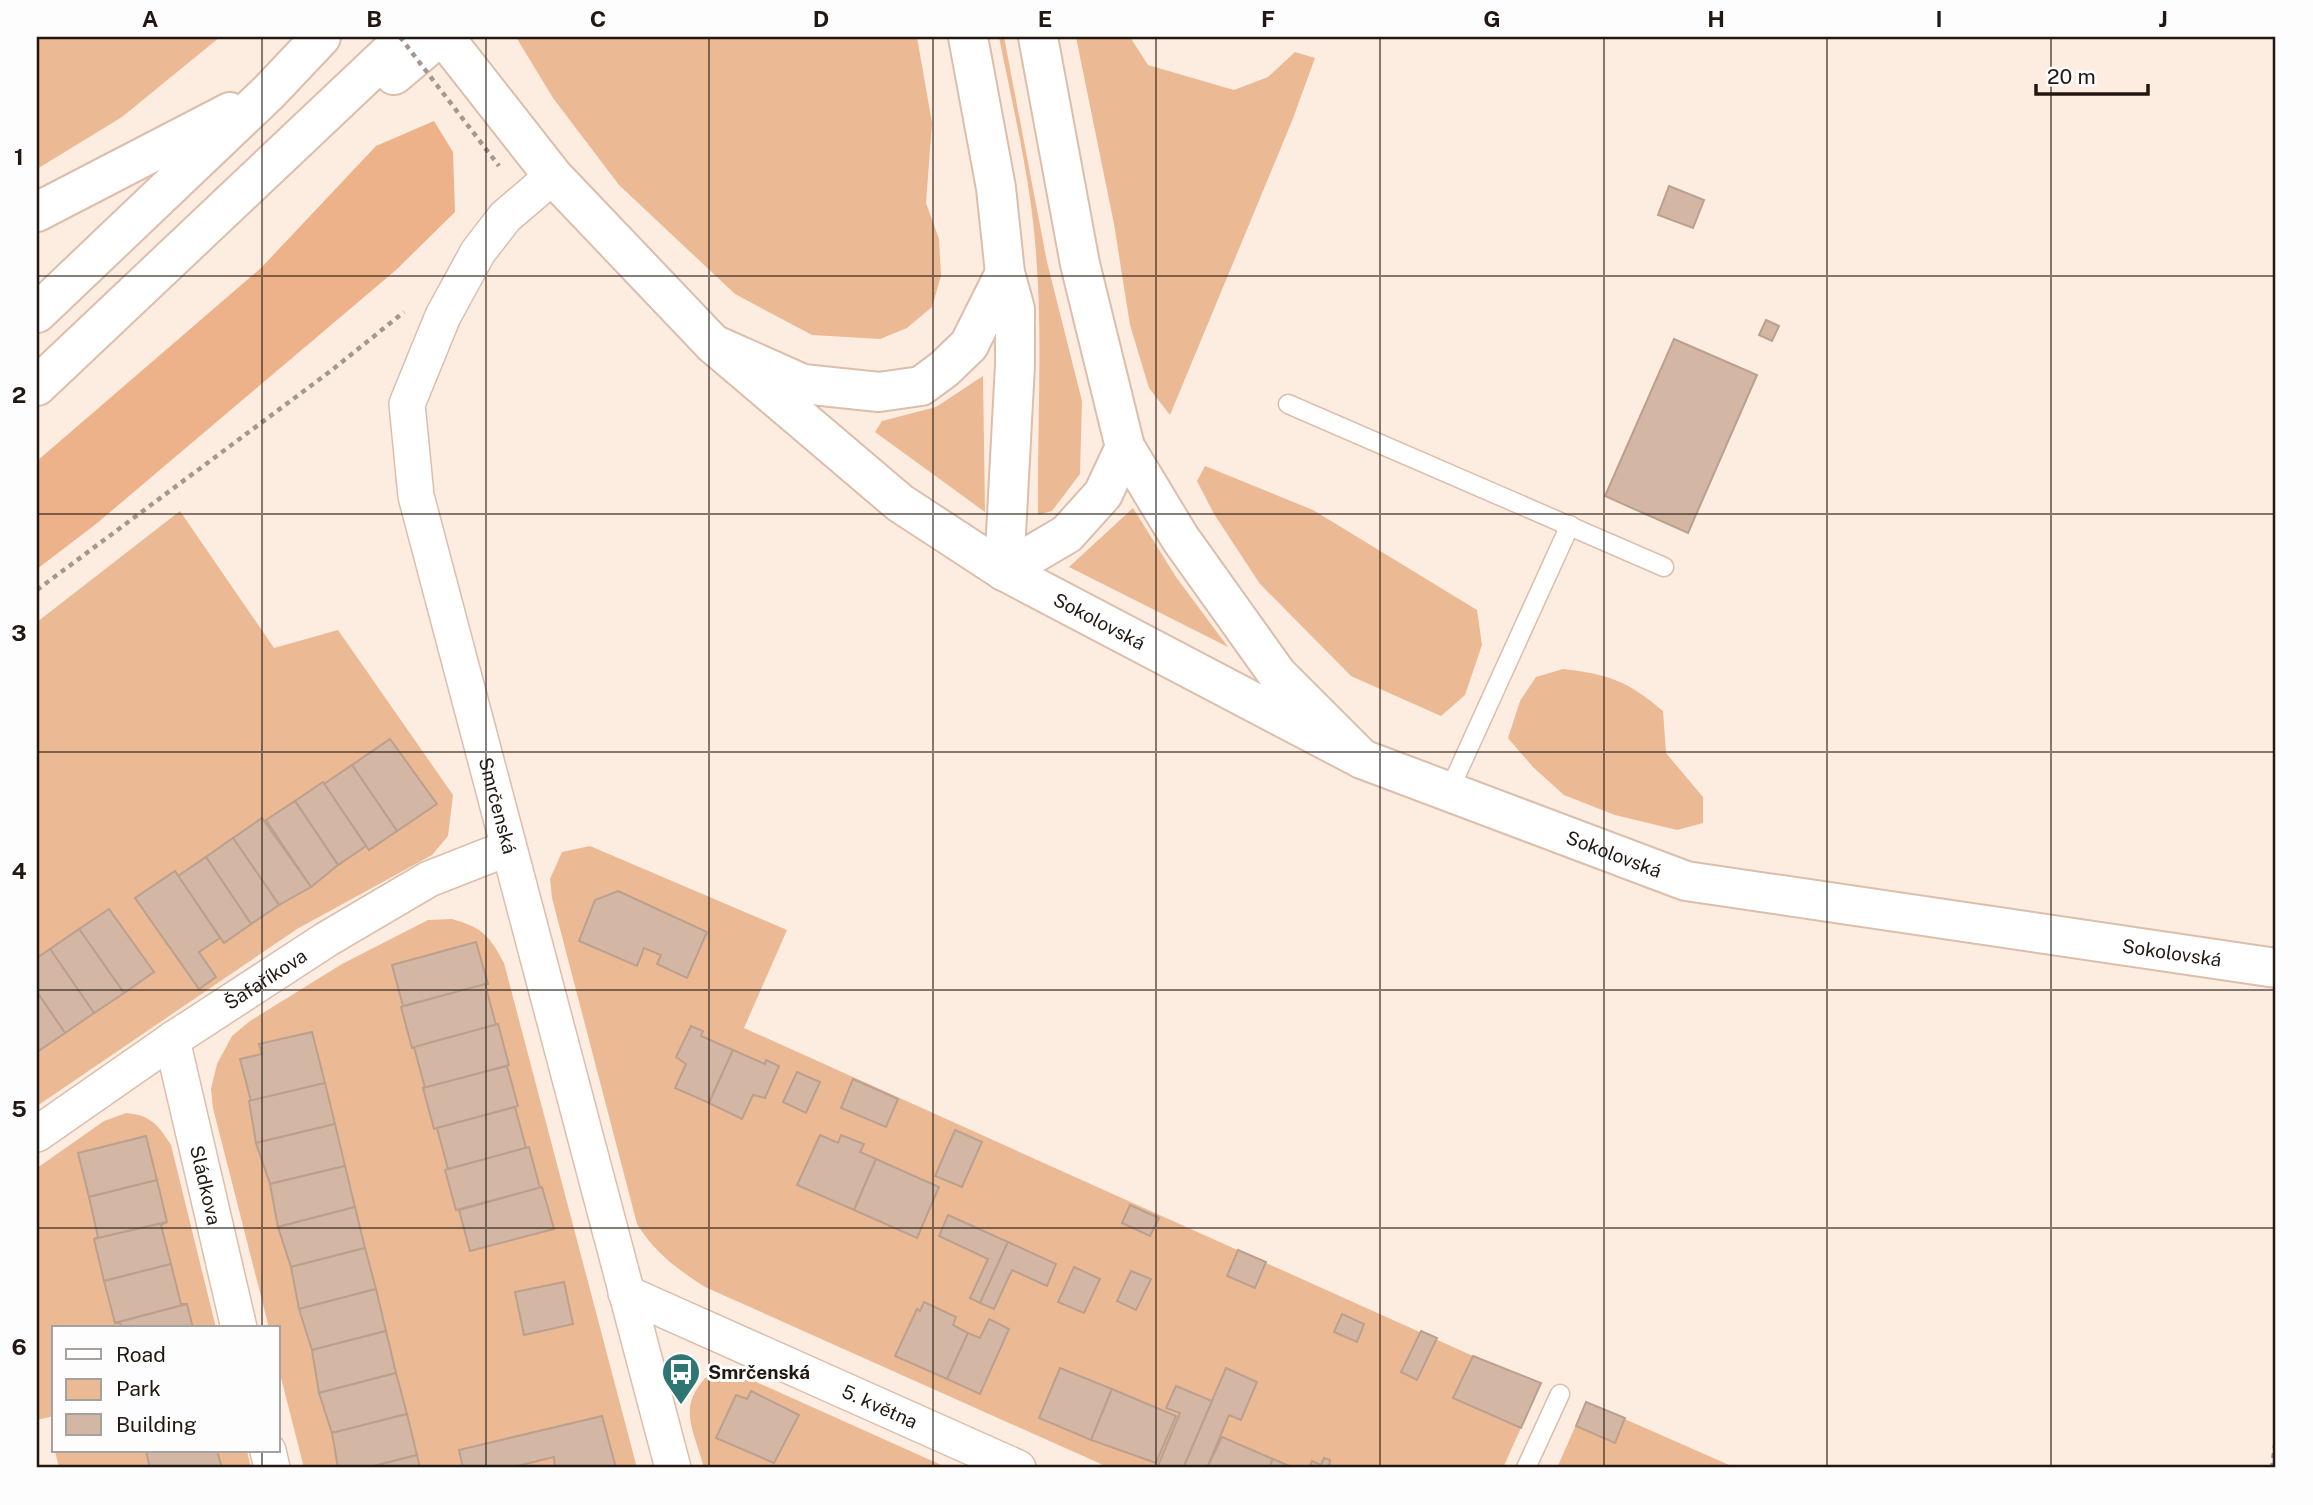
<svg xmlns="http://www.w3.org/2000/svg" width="2313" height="1505" font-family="'Public Sans',sans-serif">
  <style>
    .green { fill: #ecb995 }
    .forest { fill: #edb289 }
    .building { fill: #d3b7a4; stroke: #bba08d; stroke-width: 2 }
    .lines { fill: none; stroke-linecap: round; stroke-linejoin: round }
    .lane-casing { stroke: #dbbeab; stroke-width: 21 }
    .street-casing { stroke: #dbbeab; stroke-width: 38 }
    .secondary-casing { stroke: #dbbeab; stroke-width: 42 }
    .highway-casing { stroke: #dbbeab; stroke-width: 42 }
    .path { stroke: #a6988e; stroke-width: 4.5; stroke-dasharray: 5 5; stroke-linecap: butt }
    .lane { stroke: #fff; stroke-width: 18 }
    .street { stroke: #fff; stroke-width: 35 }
    .secondary { stroke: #fff; stroke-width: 38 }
    .highway { stroke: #fff; stroke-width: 38 }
    .path-bridge { stroke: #a6988e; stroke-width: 4.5; stroke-dasharray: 5 5; stroke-linecap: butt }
    .grid { fill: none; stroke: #221811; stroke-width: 2; stroke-opacity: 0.55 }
    .labels { text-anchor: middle; stroke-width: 6; stroke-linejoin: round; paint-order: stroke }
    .street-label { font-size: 19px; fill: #221811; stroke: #fdfdfd }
    .poi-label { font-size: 19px; font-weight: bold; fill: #221811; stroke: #fdfdfd; text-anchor: start }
    .neatline { fill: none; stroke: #221811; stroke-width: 2.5 }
    .grid-label { font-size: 23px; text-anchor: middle; font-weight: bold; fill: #221811 }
  </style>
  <rect width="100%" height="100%" fill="#fdece0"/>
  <!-- green -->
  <g class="green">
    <path d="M37,37h183l-98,80 -85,52z"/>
    <path d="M516,37h401l15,86 -6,80 13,36 2,37 -9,31 -25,21 -27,11 -68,-4 -77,-41 -116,-109 -66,-87z"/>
    <path d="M999,37h5l43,225 35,139 -2,73 -28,37 -14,4c-1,-88 5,-175 -2,-262 -5,-73 -23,-145 -37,-216z"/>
    <path d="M1076,37h54l18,28 86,25 34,-13 27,-25 20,6 -23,63 -122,294 -21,-27 -19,-63 -16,-101z"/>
    <path d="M983,376l2,136 -110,-80 7,-11 54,-14z"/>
    <path d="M1205,466l108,44 164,100 5,35 -17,50 -24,21 -90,-40 -91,-92 -46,-70 -17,-33z"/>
    <path d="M1133,508l43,69 52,70 -159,-80z"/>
    <path d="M180,511l94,137 64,-18 115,165 -5,41 -16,19 -135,74 -260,177v-484z"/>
    <path d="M1563,669c45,5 65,12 100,42l3,42 37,44v26l-26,7 -62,-15 -51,-20 -31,-28 -25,-29 12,-37 16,-24z"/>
    <path d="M590,846l197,84 -43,98 729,328 68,27 -38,85h-393l-405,-181c-29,-19 -50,-34 -68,-63l-85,-326 -2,-19 12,-27z"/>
    <path d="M452,919c31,9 37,16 52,44l133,505h-333l-26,-102v-38h-9l-56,-220 -2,-19 6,-25 15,-28 18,-15 92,-57 86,-44z"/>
    <path d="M126,1113c25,2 32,12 45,32l45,183h-162v88l-17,4v-252l67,-47z"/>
    <path d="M714,1369l29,7 205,92h-244c-12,-45 -29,-62 10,-99z"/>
    <path d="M1586,1402l150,66h-179z"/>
    <path d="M55,1451h192l4,17h-192z"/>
  </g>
  <!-- forest -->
  <path class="forest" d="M434,121l19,31 2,60 -59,58 -300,254 -59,45v-108l224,-193 115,-122z"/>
  <!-- building -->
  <g class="building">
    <path d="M1669,186l35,14 -11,28 -35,-13z"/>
    <path d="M1766,320l13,6 -7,15 -13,-6z"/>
    <path d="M1674,339l83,36 -69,158 -83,-37z"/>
    <path d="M390,739l47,65 -40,27 -45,-66z"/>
    <path d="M352,765l45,66 -28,19 -45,-66z"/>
    <path d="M323,782l43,64 -28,19 -43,-64z"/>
    <path d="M295,801l43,64 -27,22 -45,-67z"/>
    <path d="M262,818l49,69 -32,18 -46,-67z"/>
    <path d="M233,838l46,67 -28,19 -45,-67z"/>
    <path d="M206,857l45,67 -27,19 -46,-67z"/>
    <path d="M175,871l45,67 -21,14 17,25 -17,12 -64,-91z"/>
    <path d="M618,891l89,41 -20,46 -30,-14 4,-9 -17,-7 -7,18 -58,-25 16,-41z"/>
    <path d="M109,909l45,63 -30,21 -45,-64z"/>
    <path d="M79,929l45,64 -30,20 -44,-64z"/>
    <path d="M476,942l12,42 -85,22 -11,-41z"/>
    <path d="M50,949l44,64 -29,20 -28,-41v-34z"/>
    <path d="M485,984l11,41 -84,23 -11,-41z"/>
    <path d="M37,992l28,41 -28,19z"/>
    <path d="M498,1024l11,41 -84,23 -11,-41z"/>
    <path d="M691,1026l12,5 -2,5 32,14 -24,53 -34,-15 11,-24 -10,-7z"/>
    <path d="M312,1032l13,51 -74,18 -11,-42 22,-5 -3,-10z"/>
    <path d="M733,1050l32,14 1,-4 13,6 -14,32 -12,-3 -11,24 -33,-16z"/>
    <path d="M507,1066l11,40 -84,23 -11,-41z"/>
    <path d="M797,1072l23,10 -14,31 -23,-11z"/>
    <path d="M853,1079l45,20 -12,28 -45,-19z"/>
    <path d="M325,1083l10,41 -79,19 -7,-42z"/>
    <path d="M515,1107l11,41 -78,21 -11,-41z"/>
    <path d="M335,1124l10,42 -75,18 -14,-41z"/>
    <path d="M955,1130l27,12 -20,45 -27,-11z"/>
    <path d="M820,1135l18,8 3,-8 23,9 -4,8 16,7 -22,51 -57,-25z"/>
    <path d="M146,1136l11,44 -68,17 -11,-44z"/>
    <path d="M529,1147l11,41 -84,22 -11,-40z"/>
    <path d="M876,1159l63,28 -22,51 -63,-28z"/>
    <path d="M345,1166l10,41 -77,20 -8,-43z"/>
    <path d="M157,1180l10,42 -73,17 4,-2 -9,-40z"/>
    <path d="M542,1187l12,42 -84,22 -11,-41z"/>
    <path d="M1130,1205l29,13 -9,18 -28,-13z"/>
    <path d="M355,1207l10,41 -74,19 -13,-40z"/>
    <path d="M948,1215l60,27 -28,61 -10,-5 18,-39 -49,-23z"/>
    <path d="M167,1222l-6,3 10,39 -67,17 -10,-42z"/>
    <path d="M1008,1242l48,22 -9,22 -35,-16 -18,39 -14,-6z"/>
    <path d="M365,1248l11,41 -77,20 -8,-42z"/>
    <path d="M1238,1250l28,12 -11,26 -28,-12z"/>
    <path d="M171,1264l10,40h6l-72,19 -11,-42z"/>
    <path d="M1074,1267l26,12 -16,34 -26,-11z"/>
    <path d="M1131,1271l20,8 -15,31 -19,-9z"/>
    <path d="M564,1282l9,42 -49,11 -9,-43z"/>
    <path d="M376,1289l10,42 -74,19 -13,-41z"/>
    <path d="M924,1302l32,15 -3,8 15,8 -21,46 -52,-23 22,-47 3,2z"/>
    <path d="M187,1304l6,24h-71l-2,-5h-5z"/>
    <path d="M1342,1314l22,10 -7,18 -23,-10z"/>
    <path d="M989,1319l20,10 -29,65 -33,-15 21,-46 12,5z"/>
    <path d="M386,1331l10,42 -77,20 -7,-43z"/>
    <path d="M1421,1331l16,7 -20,42 -16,-8z"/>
    <path d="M1473,1356l68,27 -20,45 -68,-30z"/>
    <path d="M1060,1368l52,21 -21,51 -52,-22z"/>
    <path d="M1226,1368l31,14 -16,38 -12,-5 -22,53h-24z"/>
    <path d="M396,1373l11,41 -75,19 -13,-40z"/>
    <path d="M1176,1386l36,15 -29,67h-26l23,-55 -14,-5z"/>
    <path d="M1112,1389l64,27 -20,47 -65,-23z"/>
    <path d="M751,1391l48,24 -25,48 -58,-25 20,-43 11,4z"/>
    <path d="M1586,1402l39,16 -10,25 -39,-17z"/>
    <path d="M407,1414l10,41 -51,13h-28l-6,-35z"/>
    <path d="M602,1416l14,52h-61l-1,-11 -45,11h-46l-4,-18z"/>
    <path d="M1222,1437l51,22 -4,9h-62z"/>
    <path d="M146,1451h71l5,17h-72z"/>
    <path d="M417,1455l3,13h-54z"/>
    <path d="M1324,1458l6,2 -1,8h-20l3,-7 9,4z"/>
    <path d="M1273,1459l21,9h-25z"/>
  </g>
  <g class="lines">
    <defs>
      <g id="lane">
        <path d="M1288,404l376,163"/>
        <path d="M1449,791l121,-266"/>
        <path d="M1526,1468l34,-74"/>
      </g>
      <g id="street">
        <path id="s1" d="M553,176l-48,41 -27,35 -35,64 -36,88 9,92 257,972"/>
        <path id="s2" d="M172,1040l67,288"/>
        <path id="s3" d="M37,1134l135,-94 155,-101 102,-60 79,-31"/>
        <path id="s4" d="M626,1293l392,175"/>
        <path d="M268,1451l4,17"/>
      </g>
      <g id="secondary">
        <path id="s5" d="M444,37l109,139 160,168 187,159 104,68 358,188 324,122 590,87"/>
      </g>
      <g id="highway">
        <path d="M968,37l28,151 9,85 10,36v56l-11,206"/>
        <path d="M1038,37l42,227 45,183 55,91 97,136 85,85"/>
        <path d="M394,75l45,-38"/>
        <path d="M37,212l193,-100"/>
        <path d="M37,313l232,-221 52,-55"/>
        <path d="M713,344l90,40 76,8 42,-6 23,-17 25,-24 36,-72"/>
        <path d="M37,386l369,-349"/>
        <path d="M1004,571l63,-37 36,-40 22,-47"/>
      </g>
    </defs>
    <!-- lane casing -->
    <use href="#lane" class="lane-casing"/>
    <!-- street casing -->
    <use href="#street" class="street-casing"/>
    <!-- secondary casing -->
    <use href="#secondary" class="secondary-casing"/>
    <!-- highway casing -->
    <use href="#highway" class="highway-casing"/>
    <!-- path -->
    <g class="path">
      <path d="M37,590l295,-220 72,-58"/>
      <path d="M2272,1468l4,-30"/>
    </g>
    <!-- lane -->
    <use href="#lane" class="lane"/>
    <!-- street -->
    <use href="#street" class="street"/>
    <!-- secondary -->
    <use href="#secondary" class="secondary"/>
    <!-- highway -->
    <use href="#highway" class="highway"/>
    <!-- path-bridge -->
    <path class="path-bridge" d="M400,37l99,129"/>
  </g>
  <!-- grid -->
  <path class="grid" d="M262,37v1291M486,37v1431M709,37v1431M933,37v1431M1156,37v1431M1380,37v1431M1604,37v1431M1827,37v1431M2051,37v1431M37,276h2239M37,514h2239M37,752h2239M37,990h2239M37,1228h2239M262,1451v17"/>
  <!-- icons -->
  <defs>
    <symbol id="bus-pin" viewBox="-11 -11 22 30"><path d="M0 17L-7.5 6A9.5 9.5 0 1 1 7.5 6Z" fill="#2d7671" stroke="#fdfdfd"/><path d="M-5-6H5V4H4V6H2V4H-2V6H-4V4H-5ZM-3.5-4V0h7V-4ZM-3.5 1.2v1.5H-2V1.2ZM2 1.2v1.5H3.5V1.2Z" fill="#fff"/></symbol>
  </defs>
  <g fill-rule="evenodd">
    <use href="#bus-pin" x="659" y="1350" width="44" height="60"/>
  </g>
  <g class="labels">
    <!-- street labels -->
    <g class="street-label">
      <text dy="7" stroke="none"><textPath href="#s5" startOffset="886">Sokolovská</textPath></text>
      <text dy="7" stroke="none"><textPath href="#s1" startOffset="688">Smrčenská</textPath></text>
      <text dy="7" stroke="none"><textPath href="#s5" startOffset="1452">Sokolovská</textPath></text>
      <text dy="7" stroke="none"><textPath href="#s5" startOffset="2020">Sokolovská</textPath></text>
      <text dy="7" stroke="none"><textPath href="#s3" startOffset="276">Šafaříkova</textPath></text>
      <text dy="7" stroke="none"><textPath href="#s2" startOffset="149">Sládkova</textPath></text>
      <text dy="7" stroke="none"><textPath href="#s4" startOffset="278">5. května</textPath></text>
    </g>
    <!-- poi labels -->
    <g class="poi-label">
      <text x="708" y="1379">Smrčenská</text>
    </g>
  </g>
  <!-- border -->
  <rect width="2313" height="1505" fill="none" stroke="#fdfdfd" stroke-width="77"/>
  <!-- legend -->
  <rect x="52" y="1326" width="228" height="126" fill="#fdfdfd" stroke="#a5a19f" stroke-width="2"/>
  <rect x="66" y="1349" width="35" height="10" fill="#ffffff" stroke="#a5a19f" stroke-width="2"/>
  <text x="116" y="1362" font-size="21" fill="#221811">Road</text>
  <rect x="66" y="1379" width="35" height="21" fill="#ecb995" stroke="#a5a19f" stroke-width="2"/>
  <text x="116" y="1396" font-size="21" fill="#221811">Park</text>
  <rect x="66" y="1414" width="35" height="21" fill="#d3b7a4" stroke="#a5a19f" stroke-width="2"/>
  <text x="116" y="1432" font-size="21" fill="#221811">Building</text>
  <!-- scale -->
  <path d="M2036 84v10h112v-10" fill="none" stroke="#221811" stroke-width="3.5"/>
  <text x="2047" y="84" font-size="21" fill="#221811" stroke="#fdfdfd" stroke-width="5" paint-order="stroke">20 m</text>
  <rect x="38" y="38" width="2236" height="1428" class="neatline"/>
  <g class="grid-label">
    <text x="150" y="27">A</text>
    <text x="374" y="27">B</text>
    <text x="598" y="27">C</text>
    <text x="821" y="27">D</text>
    <text x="1045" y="27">E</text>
    <text x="1268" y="27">F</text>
    <text x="1492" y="27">G</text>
    <text x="1716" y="27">H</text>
    <text x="1939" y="27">I</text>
    <text x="2163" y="27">J</text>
    <text x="19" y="165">1</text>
    <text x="19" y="403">2</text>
    <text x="19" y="641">3</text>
    <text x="19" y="879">4</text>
    <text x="19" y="1117">5</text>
    <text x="19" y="1355">6</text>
  </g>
</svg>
